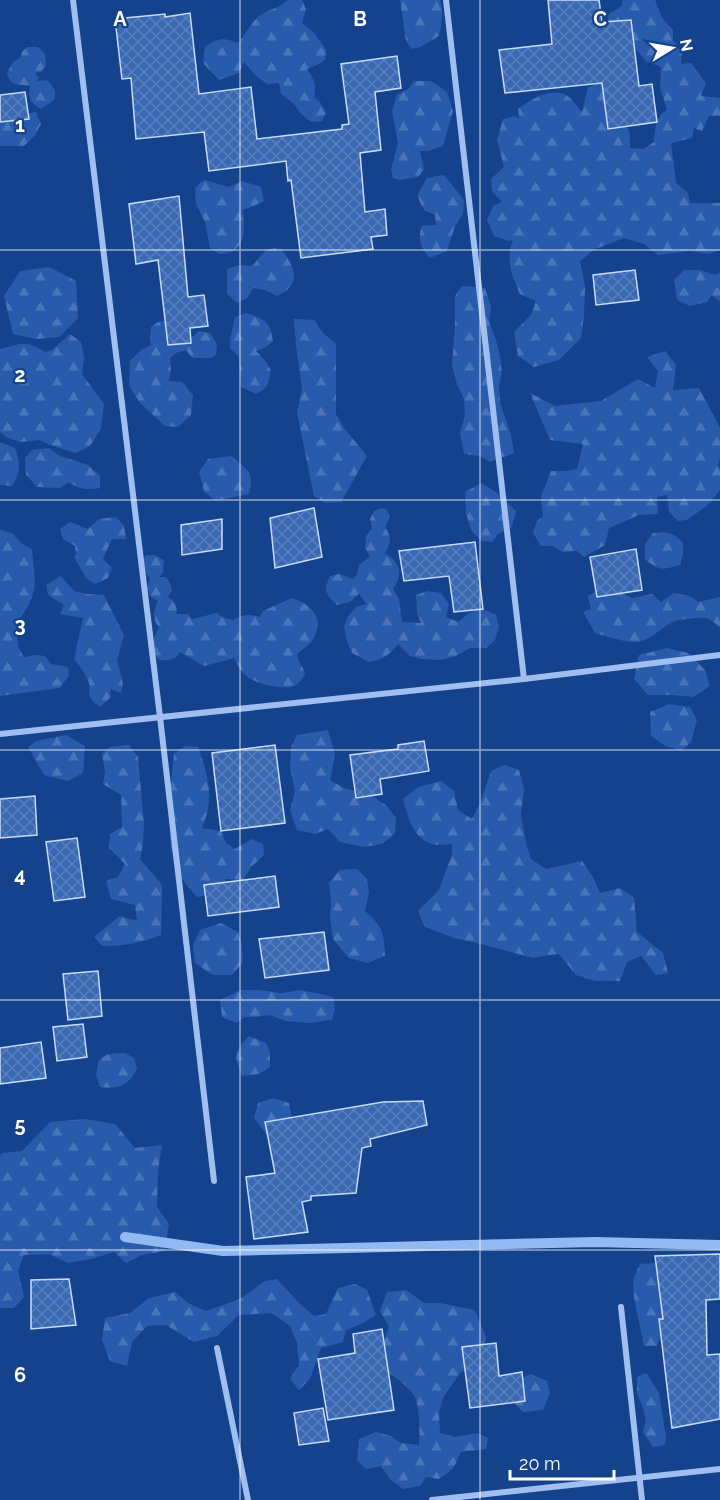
<svg xmlns="http://www.w3.org/2000/svg" width="720" height="1500" font-family="Raleway,sans-serif">
  <style>
    .forest { fill: url(#forest-firs) }
    .lines { fill: none; stroke-linecap: round; stroke-linejoin: round }
    .stream { stroke: #92b9f2; stroke-width: 10 }
    .building { fill: url(#building-cross-hatch); stroke: #c6dbfb; stroke-width: 1.5 }
    .street { stroke: #a0bff0; stroke-width: 6 }
    .grid { fill: none; stroke: #fff; stroke-width: 1.5; stroke-opacity: 0.55 }
    .grid-label { font-size: 20px; text-anchor: middle; font-weight: bold; fill: #fff; stroke: #15428d; stroke-width: 4.5; stroke-linejoin: round; paint-order: stroke }
  </style>
  <defs>
    <pattern id="forest-firs" width="22" height="20" patternUnits="userSpaceOnUse" patternTransform="scale(1.5)"><rect width="22" height="20" fill="#285bac"/><path d="M5 1l3.5 6h-7zM16 11l3.5 6h-7z" fill="#4874b8"/></pattern>
    <pattern id="building-cross-hatch" width="8" height="8" patternUnits="userSpaceOnUse" patternTransform="scale(1.5)"><rect width="8" height="8" fill="#3a69b4"/><path d="M0 0l8 8M0 8l8-8" fill="none" stroke="#5880bf"/></pattern>
  </defs>
  <rect width="100%" height="100%" fill="#15428d"/>
  <!-- forest -->
  <g class="forest">
    <path d="M288,0h14l4,9 -4,14 13,11 11,16 -1,10 -8,5 -10,4c8,12 9,14 7,28l6,5 6,11 -4,8 -11,1 -10,-8 -7,-10 -13,-10 -2,-11 -12,1 -11,-8 -12,-14 -5,11 -20,7 -16,-17 2,-16c13,-10 19,-9 33,-4 7,-8 13,-20 21,-27 9,-7 21,-8 29,-16z"/>
    <path d="M400,0h40c4,11 1,24 -1,36l-19,11 -8,2 -6,-8z"/>
    <path d="M623,0h32l7,18 11,12v10l9,10 -1,14 10,-1 15,20 -5,13 19,2v18h-11l-7,15 -8,-3 -2,10 -21,5 5,40 12,10 2,10h30v47l-11,4 -19,-3 -32,4 -14,-11 -20,-6 -29,11 -15,12 5,24 -1,30 -3,23 -22,22 -25,7 -16,-11 -4,-24 17,-17 5,-14 -16,-7c-8,-18 -15,-34 -7,-54l-4,1 -15,-5 -7,-16 6,-14 9,-4 -10,-11 -1,-12 13,-12 -7,-27 6,-21 12,-3 4,3 -1,-10c11,-9 31,-21 46,-15 7,3 13,12 18,18l6,-25 17,-6 20,39 5,15v13l13,1 11,-7c1,-12 1,-26 13,-32l-7,-23 1,-20 -15,-6 -12,-14 -16,-2 -12,-16 3,-15 13,-8z"/>
    <path d="M27,47h11l7,7 1,11 -5,7 -6,1 4,5 -2,3 10,-1 8,10v9l-14,10c-10,-5 -14,-12 -11,-23 -13,-2 -19,1 -23,-13l6,-11 7,-4 2,-6z"/>
    <path d="M414,81h17l16,11 6,19 -10,35 -15,5h-8l4,18 -6,8 -18,3 -7,-2 -2,-9 7,-26 -6,-32 5,-16 11,-6z"/>
    <path d="M36,112l5,12 -6,11 -11,11h-24v-24l7,-6 13,-1z"/>
    <path d="M444,175l20,25 -1,13 -9,16 -7,22 -17,7c-9,-10 -13,-19 -8,-32l14,-1 -1,-10 -11,-5 -7,-14 10,-18z"/>
    <path d="M204,180l25,7 13,-6 19,6 3,14 -10,5 -11,4c1,13 4,33 -10,41 -3,2 -10,3 -14,3l-9,-6 -5,-26 -9,-18 -1,-16z"/>
    <path d="M275,248l6,1c14,18 22,35 -4,47l-12,-6 -12,-2 -6,10 -10,5 -10,-9v-25l12,-4 13,1 14,-16z"/>
    <path d="M49,267l27,14 2,37 -19,19 -23,2 -23,-5 -9,-38 16,-25z"/>
    <path d="M684,270h16l15,5 5,-2v29l-8,-7 -5,7 -17,4 -13,-6 -3,-20z"/>
    <path d="M462,286l23,2 6,19 -2,15 7,18 4,17 2,16 -3,13 1,17 11,32 3,18 -24,9 -10,-6 -16,-2 -4,-21 5,-18 -1,-16 -7,-15 -5,-19 3,-38v-31z"/>
    <path d="M246,313c18,6 24,7 27,28l-7,6 -10,4 7,7 8,12c-3,15 -2,17 -15,24l-15,-7 -2,-30 -9,-9v-9l5,-22z"/>
    <path d="M294,319l20,1 9,13 13,11v70l8,14 23,28 -26,46 -15,1 -12,-7 -17,-83 5,-24 -6,-44z"/>
    <path d="M169,320l19,21 11,-10 11,2 7,11 -1,11 -5,3h-19l-6,-8 -10,3 -6,5 1,13 -2,10 13,1 11,13 -2,20 -13,12 -13,-1 -25,-23 -11,-17 1,-25 11,-11 10,-5 -1,-8 1,-10 7,-5z"/>
    <path d="M70,334l11,8 3,16 -2,16 22,30 -3,25 -11,17 -14,7 -26,-8 -10,-5 -20,2 -14,-5 -6,-5v-83c20,-5 25,-10 45,3l7,-2z"/>
    <path d="M665,351l11,14 -3,25 26,-2 21,40v30l-2,8 2,2v22l-11,14 -22,16 -9,1 -9,-9 -2,-17 -10,2 1,17 -19,1 -30,13 -4,17 -21,12 -7,-6 -14,1 -11,-6h-11l-8,-13 4,-12 6,-5 -2,-20 10,-25h14l12,-2 6,-25 -33,-4 -20,-47 25,13 46,-5 37,-22 17,9 3,-17 -11,-14z"/>
    <path d="M0,442l15,6c6,15 5,25 -3,38l-12,-1z"/>
    <path d="M49,448l11,8 28,9 12,11v12c-13,2 -20,2 -31,-6l-9,6 -23,-1 -11,-12 -1,-17 7,-8z"/>
    <path d="M231,456c16,13 24,16 18,38l-34,7 -11,-10 -5,-19 9,-13z"/>
    <path d="M481,483l15,9 20,19 -4,16 -14,7 -6,8 -11,-1 -10,-11 -5,-17 -1,-21z"/>
    <path d="M382,508l5,2 3,7 -5,10c7,10 6,16 0,26 15,10 19,21 8,36l6,10 3,23 19,1 -4,-10 -1,-18 11,-4 14,2 8,11 -3,13 13,5c13,-13 21,-16 37,-7l3,12 -4,13 -9,8h-16l-14,8 -15,4 -19,-1 -12,-3 -12,-12c-8,11 -16,16 -29,18l-17,-9 -5,-12 -3,-14 4,-11 8,-9 11,-3 -8,-10 -9,8 -13,3c-11,-11 -14,-14 -7,-29l9,-2 14,5 4,-4 2,-10 11,-9 -5,-8 1,-12 6,-8 -2,-9 4,-8z"/>
    <path d="M116,517l8,9 2,13h-14l-9,20 9,9 -4,10 -13,6 -9,-6 -12,-21 2,-3 -1,-8 -12,-7 -3,-10 10,-7 18,7 11,-10z"/>
    <path d="M0,529l13,5 9,10 10,5c3,36 8,44 -16,75l2,23 6,10 12,-2 9,1 6,8 17,3 1,8 -9,13 -60,8z"/>
    <path d="M664,532l10,3 9,7v12l-3,11c-18,5 -21,6 -35,-6v-15l8,-11z"/>
    <path d="M146,555h8l10,5 -1,12 -4,5h7l4,6 2,7 -4,7c8,5 10,9 8,17h12l4,5 25,-6 5,4 11,3c10,-6 16,-6 27,-3l3,-6 29,-13c18,6 33,19 22,39 -3,7 -11,12 -17,17 1,10 6,11 8,20 -2,4 -5,8 -9,11 -10,6 -38,-1 -47,-7 -7,-5 -12,-13 -15,-20l-30,8 -24,-14c-5,8 -12,9 -21,8l-7,-9 2,-14 5,-9c-7,-10 -6,-16 -1,-27l-8,-5 -3,-8 3,-10 -6,-6 -2,-9z"/>
    <path d="M61,576l13,15 13,3 17,1 20,40 -7,25 6,23 -2,10 -11,-4 1,8 -11,10c-17,-13 -7,-12 -12,-27 -3,-7 -9,-15 -14,-21l9,-41 -23,-4 4,-9 -16,-10 -2,-10z"/>
    <path d="M602,588l10,1 20,9 20,-4 9,8 13,-9 15,3 10,6 21,-5v31c-7,-8 -13,-11 -24,-10 -8,1 -17,1 -23,4 -13,6 -22,19 -37,20 -9,1 -31,-6 -41,-9l-12,-21 8,-3 -3,-13z"/>
    <path d="M667,648l21,5 17,17 5,16 -17,11 -21,-2h-24l-14,-16 5,-24z"/>
    <path d="M669,704l21,3 7,13 -6,22 -10,9 -17,-6 -13,-9 -1,-24z"/>
    <path d="M328,730l7,24 -5,26 14,8 28,8 15,10 9,12 -1,16 -13,10 -18,3 -24,-5 -12,-13 -13,5 -18,-4 -7,-20 5,-18 -5,-25 1,-20 6,-12z"/>
    <path d="M66,735l19,11 -2,27 -15,8 -24,-6 -16,-28 8,-6z"/>
    <path d="M129,745l9,12 6,66 -1,21 -3,15 22,26 -1,50c-20,8 -38,11 -59,11l-8,-9 26,-21 8,3 9,1 -2,-15 -24,-6 -5,-18 12,-4 7,-13 -16,-16 1,-14 12,-7 -1,-32 -18,-11 2,-12 -3,-18 8,-7z"/>
    <path d="M185,746l13,1c7,19 14,41 10,62 -1,6 -4,13 -6,19l19,3 5,12 9,6 16,-10 12,5 1,11 -13,12 -8,13 -17,-1 -5,13 -24,5 -22,-26 -5,-32 -1,-37 5,-48z"/>
    <path d="M504,765l15,5 5,19 -3,26 5,28 5,16 15,10 36,-8 11,16 7,16 20,-5 14,10 3,34 26,21 5,20 -12,2 -15,-19 -14,6 -7,19h-25l-19,-6 -17,-21 -11,1 -15,3 -56,-15 -23,-5 -29,-11 -7,-16 21,-21 13,-36v-10c-6,0 -15,2 -20,0 -19,-5 -24,-28 -29,-45l15,-12 23,-6 13,10 4,19 14,9 8,-16 11,-32z"/>
    <path d="M357,869l10,10 2,13 -4,19c18,16 19,21 20,45l-17,7 -19,-5 -16,-19 -3,-21 1,-16 -2,-19 11,-13z"/>
    <path d="M221,923l17,9 4,14 1,16 -11,13h-19l-18,-12 -2,-18 7,-15z"/>
    <path d="M241,990h18l22,3 20,-3 32,7 2,11 -3,12 -23,3 -24,-2 -15,-6 -13,2h-12l-9,6 -14,-6 -2,-17z"/>
    <path d="M249,1036l17,7 4,9v15l-11,7 -17,2c-8,-20 -9,-24 7,-40z"/>
    <path d="M125,1053l9,5 3,11c-8,16 -19,21 -37,18l-4,-12 3,-15 9,-6z"/>
    <path d="M273,1098l16,5 3,16 -12,14 -14,1 -12,-16 4,-15z"/>
    <path d="M84,1119l31,5 20,24 27,-3 -4,26 -1,36 12,17 -4,27 -23,4 -16,8 -12,-11 -23,7 -23,4 -19,-9 -25,1 -6,16 6,26 -10,11h-14v-152l2,-3 20,-2 28,-29z"/>
    <path d="M654,1263l10,5 1,59 -8,19h-13l-10,-48 -1,-18 7,-16z"/>
    <path d="M277,1279l22,24 15,13 12,-2 12,-26 17,-4 12,6 9,25 -15,9 -15,6 -3,12 -22,6 -11,31 -11,11 -9,-12 9,-13 -2,-22 -7,-17 -19,-13 -32,2 -22,21 -23,6 -28,-17 -19,1 -15,16 -5,24 -17,-5 -8,-21 3,-22 25,-5 19,-15 26,-6 13,11 18,8 34,-12 25,-18z"/>
    <path d="M406,1290l18,13h16l35,7 11,27 -7,22 -19,14 -17,25 -4,15 1,20 15,4 22,-4 11,5 -2,11 -25,3 -8,17 -14,10 -13,-2 -6,9 -17,3 -13,-10 -9,-13 -15,3 -9,-9 2,-21 17,-7 15,4 10,7 18,2c1,-11 1,-43 -6,-51 -7,-10 -19,-17 -29,-25l-1,-27 6,-15 -9,-16 7,-19z"/>
    <path d="M646,1373l13,20 7,44 -1,8 -12,2 -10,-15 3,-11 -3,-13 -6,-15v-16z"/>
    <path d="M531,1374l16,7 3,12 -7,17 -20,2 -11,-11 1,-19z"/>
  </g>
  <g class="lines">
    <!-- stream -->
    <path class="stream" d="M125,1237l98,14 372,-9 125,3"/>
  </g>
  <!-- building -->
  <g class="building">
    <path d="M548,0h51l3,22 29,-2 8,66 13,-2 5,38 -49,7 -6,-46 -97,10 -6,-43 53,-6z"/>
    <path d="M190,13l9,81 52,-7 6,52 85,-10v-4l7,-1 -8,-60 56,-8 4,32 -26,4 6,58 -21,3 5,59 20,-3 2,26 -16,2 2,12 -72,9 -10,-78 -3,1 -2,-20 -77,10 -5,-39 -68,7 -5,-61 -9,1 -7,-60 50,-5v3z"/>
    <path d="M25,92l4,27 -29,3v-27z"/>
    <path d="M179,196l9,101 16,-2 4,31 -18,2 1,15 -23,2 -10,-85 -22,4 -7,-60z"/>
    <path d="M635,270l4,30 -43,5 -3,-30z"/>
    <path d="M314,508l8,49 -47,11 -5,-50z"/>
    <path d="M222,519v30l-40,6 -1,-30z"/>
    <path d="M475,542l8,67 -29,3 -5,-36 -45,5 -5,-30z"/>
    <path d="M636,549l6,41 -45,7 -7,-40z"/>
    <path d="M424,741l5,30 -49,8 2,15 -26,4 -6,-43 48,-6v-4z"/>
    <path d="M275,745l10,78 -64,8 -9,-78z"/>
    <path d="M35,796l2,39 -37,3v-39z"/>
    <path d="M77,838l8,59 -31,4 -8,-59z"/>
    <path d="M275,876l4,31 -71,9 -4,-31z"/>
    <path d="M324,932l5,38 -64,8 -6,-39z"/>
    <path d="M98,971l4,45 -34,4 -5,-46z"/>
    <path d="M83,1024l4,33 -30,4 -4,-34z"/>
    <path d="M41,1042l5,36 -46,6v-36z"/>
    <path d="M423,1101l4,24 -57,14 1,7 -9,2 -6,45 -45,3v4l-9,2 6,30 -54,7 -8,-62 29,-4 -10,-51 118,-20z"/>
    <path d="M720,1254v45l-14,1 1,55 13,-1v65l-48,9 -13,-109h4l-8,-63z"/>
    <path d="M69,1279l7,46 -45,4v-49z"/>
    <path d="M382,1329l12,81 -66,10 -10,-61 37,-6 -2,-19z"/>
    <path d="M496,1343l3,33 23,-4 3,29 -55,7 -8,-61z"/>
    <path d="M323,1408l6,33 -30,4 -5,-32z"/>
  </g>
  <g class="lines">
    <!-- street -->
    <g class="street">
      <path d="M73,0l87,717 54,464"/>
      <path d="M446,0l78,679"/>
      <path d="M0,734l524,-55 196,-24"/>
      <path d="M621,1307l21,193"/>
      <path d="M217,1348l31,152"/>
      <path d="M432,1500l288,-31"/>
    </g>
  </g>
  <!-- grid -->
  <path class="grid" d="M240,0v1500M480,0v1500M0,250h720M0,500h720M0,750h720M0,1000h720M0,1250h720"/>
  <g class="grid-label">
    <text x="120" y="26">A</text>
    <text x="360" y="26">B</text>
    <text x="600" y="26">C</text>
    <text x="20" y="132">1</text>
    <text x="20" y="382">2</text>
    <text x="20" y="632">3</text>
    <text x="20" y="882">4</text>
    <text x="20" y="1132">5</text>
    <text x="20" y="1382">6</text>
  </g>
  <!-- north arrow -->
  <g transform="translate(672 48) rotate(79)" stroke="#15428d" stroke-width="4.5" paint-order="stroke">
  <path d="M0-4.5L10 22L0 15L-10 22Z" fill="#ffffff"/>
  <text y="-9" font-size="16" font-weight="bold" text-anchor="middle" fill="#ffffff">N</text>
  </g>
  <!-- scale -->
  <path d="M510 1470v9h104v-9" fill="none" stroke="#ffffff" stroke-width="3"/>
  <text x="519" y="1470" font-size="18" fill="#ffffff" stroke="#15428d" stroke-width="4.5" paint-order="stroke">20 m</text>
</svg>
